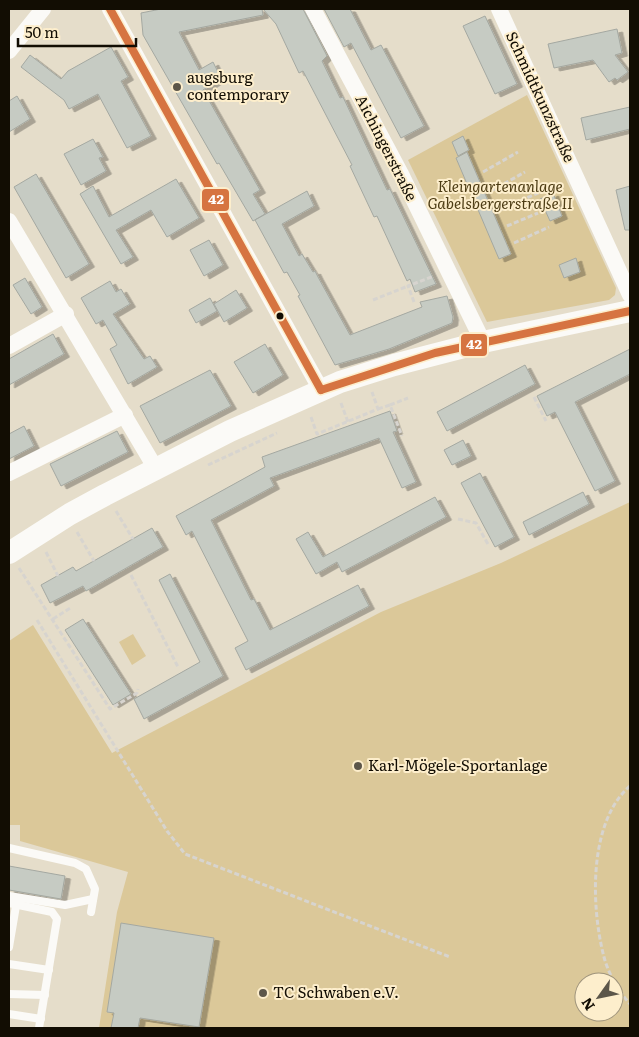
<svg xmlns="http://www.w3.org/2000/svg" width="639" height="1037" font-family="Literata,serif">
  <style>
    .green { fill: #dbc899; fill-rule: evenodd }
    .building { fill: #c6cbc3; stroke: #a4a8a1; filter: url(#shadow) }
    .lines { fill: none; stroke-linecap: round; stroke-linejoin: round }
    .path { stroke: #d7d4cf; stroke-width: 3; stroke-dasharray: 5 2.5; stroke-linecap: butt }
    .lane { stroke: #fbfaf7; stroke-width: 8 }
    .street { stroke: #fbfaf7; stroke-width: 16 }
    .secondary { stroke: #fbfaf7; stroke-width: 22 }
    .bus-1-casing { stroke: #fdeecc; stroke-width: 11 }
    .bus-1 { stroke: #d67441; stroke-width: 8 }
    .poi-dot { fill: #5c5649; stroke: #fdeecc; stroke-width: 2 }
    .bus-dot { fill: #120d03; stroke: #fdeecc; stroke-width: 2 }
    .labels { text-anchor: middle; stroke-width: 4; stroke-linejoin: round; paint-order: stroke }
    .poi-label { font-size: 15px; fill: #120d03; stroke: #fdeecc; text-anchor: start }
    .street-label { font-size: 15px; fill: #120d03; stroke: #fdeecc }
    .park-label { font-size: 15px; font-style: italic; fill: #4c3b13; stroke: #fdeecc }
    .line-badge { stroke: #fdeecc; stroke-width: 2 }
    .badge-label { font-size: 14px; text-anchor: middle; font-weight: bold; fill: #fff }
  </style>
  <defs>
    <filter id="shadow"><feDropShadow dx="5.5" dy="3" stdDeviation="0" flood-color="#0004"/></filter>
  </defs>
  <rect width="100%" height="100%" fill="#e5ddca"/>
  <!-- green -->
  <g class="green">
    <path d="M527,95l89,193 -1,7 -6,5 -122,22 -79,-162z"/>
    <path d="M630,502v526h-531l18,-116 11,-40 -108,-31v-16h-11v-184l24,-16 79,128 269,-141 120,-49zM584,982h30v30h-30z"/>
    <path d="M133,634l13,22 -14,9 -13,-23z"/>
  </g>
  <!-- building -->
  <g class="building">
    <path d="M161,9h101l1,6 -84,17 20,38 14,-8 8,16 -18,12 57,100 -7,4 12,20 -12,7 -34,-58 -2,1 -74,-129 -2,-22z"/>
    <path d="M263,9h40l24,47 -5,5 18,37 3,-1 44,93 3,-1 46,95 -21,8 -5,-13 -3,2 -30,-65 -3,1 -24,-51 2,-1 -49,-94 -4,2 -23,-49z"/>
    <path d="M324,9h26l21,41 10,-5 43,81 -23,12 -50,-95 -7,4z"/>
    <path d="M485,16l32,68 -22,10 -32,-68z"/>
    <path d="M617,29l5,24 -7,2 13,17 -11,8 -2,-2 -6,4 -16,-22 -39,8 -6,-24z"/>
    <path d="M111,47l17,30 -7,4 30,55 -24,12 -29,-54 -29,15 -5,-9 -43,-33 9,-12 31,24 7,-8z"/>
    <path d="M17,96l13,23 -21,13v-31z"/>
    <path d="M630,107v22l-44,11 -5,-22z"/>
    <path d="M463,136l6,14 -11,6 -6,-14z"/>
    <path d="M93,139l10,18 -4,1 7,13 -25,14 -17,-31z"/>
    <path d="M467,152l44,102 -12,5 -43,-101z"/>
    <path d="M36,174l53,90 -23,14 -52,-91z"/>
    <path d="M176,179l23,39 -32,19 -16,-27 -35,20 17,27 -12,7 -41,-70 13,-8 16,31z"/>
    <path d="M630,186v44h-5l-9,-40z"/>
    <path d="M307,191l7,15 -32,18 17,32 3,-2 11,18 2,-1 3,6 32,58 72,-28 -2,-5 27,-6 6,21 -1,6 -63,26 -54,16 -37,-69 2,-1 -13,-23 -3,1 -29,-53z"/>
    <path d="M553,193l9,23 -12,5 -10,-22z"/>
    <path d="M209,240l14,25 -19,11 -14,-26z"/>
    <path d="M576,258l4,14 -16,6 -5,-13z"/>
    <path d="M25,278l17,29 -11,7 -18,-29z"/>
    <path d="M110,281l6,11 5,-3 9,15 -17,10 31,45 6,-3 7,11 -29,17 -18,-35 7,-4 -14,-25 -7,4 -15,-26z"/>
    <path d="M236,290l11,18 -23,14 -10,-18z"/>
    <path d="M210,298l7,13 -21,12 -7,-13z"/>
    <path d="M53,334l11,20 -55,31v-26z"/>
    <path d="M265,344l18,31 -30,18 -19,-31z"/>
    <path d="M630,349v25l-55,28 40,79 -20,10 -40,-79 -8,4 -10,-20z"/>
    <path d="M525,365l10,19 -88,47 -10,-19z"/>
    <path d="M210,370l21,36 -71,37 -20,-37z"/>
    <path d="M390,411l7,20 -4,1 23,50 -14,6 -23,-50 -109,40 4,8 -63,34 40,80 3,-1 16,31 88,-45 11,21 -123,64 -11,-22 13,-7 -56,-110 -6,4 -10,-19 89,-49 -3,-10z"/>
    <path d="M24,426l10,20 -25,13v-25z"/>
    <path d="M117,431l11,21 -67,34 -11,-22z"/>
    <path d="M463,440l8,16 -19,9 -8,-15z"/>
    <path d="M480,473l34,64 -19,10 -34,-64z"/>
    <path d="M583,492l6,12 -60,31 -6,-13z"/>
    <path d="M435,497l11,20 -104,55 -5,-10 -21,12 -20,-35 12,-7 15,25z"/>
    <path d="M152,528l11,19 -77,44 -3,-5 -33,17 -9,-18 32,-18 3,4z"/>
    <path d="M170,574l53,102 -79,43 -10,-20 66,-37 -41,-82z"/>
    <path d="M83,619l48,75 -18,11 -48,-75z"/>
    <path d="M9,866l56,10 -4,23 -52,-9z"/>
    <path d="M121,923l93,15 -15,89 -59,-9 -2,10h-27l3,-15 -7,-1z"/>
  </g>
  <g class="lines">
    <!-- path -->
    <g class="path">
      <path d="M483,172l35,-20"/>
      <path d="M491,191l34,-19"/>
      <path d="M500,210l40,-18"/>
      <path d="M507,226l31,-13"/>
      <path d="M514,243l35,-16"/>
      <path d="M373,300l35,-14"/>
      <path d="M414,302l-6,-16 26,-10"/>
      <path d="M534,397l12,24"/>
      <path d="M341,403l7,19"/>
      <path d="M390,405l18,-7"/>
      <path d="M378,409l12,-4 12,31"/>
      <path d="M311,417l6,17 61,-25 -6,-17"/>
      <path d="M208,465l69,-32"/>
      <path d="M116,511l17,28"/>
      <path d="M458,519l18,4 13,23"/>
      <path d="M77,532l17,29"/>
      <path d="M46,552l12,24"/>
      <path d="M19,568l91,141 27,-16 1,-4"/>
      <path d="M131,575l47,92"/>
      <path d="M53,619l19,-12"/>
      <path d="M37,620l130,211 18,23 265,103"/>
      <path d="M630,786c-42,36 -39,122 -26,171 4,16 15,35 26,47"/>
    </g>
    <!-- lane -->
    <g class="lane">
      <path d="M9,848l66,15 11,6 9,20 -4,23"/>
      <path d="M9,896l56,9 28,-6"/>
      <path d="M9,903l43,9 5,7 -18,109"/>
      <path d="M9,947l8,-47"/>
      <path d="M9,964l40,6"/>
      <path d="M9,994l36,1"/>
      <path d="M9,1014l32,5"/>
    </g>
    <!-- street -->
    <g class="street">
      <path d="M110,9l211,381"/>
      <path d="M313,9l88,165 82,168"/>
      <path d="M499,9l131,286"/>
      <path d="M9,51l34,-42"/>
      <path d="M9,221l147,248"/>
      <path d="M9,346l57,-32"/>
      <path d="M9,473l116,-58"/>
    </g>
    <!-- secondary -->
    <path class="secondary" d="M9,553l61,-39 35,-19 125,-64 110,-49 54,-17 89,-23 147,-31"/>
    <defs>
      <g id="bus-1">
        <path d="M110,9l211,381"/>
        <path d="M321,390l114,-37 195,-42"/>
      </g>
    </defs>
    <!-- bus-1 casing -->
    <use href="#bus-1" class="bus-1-casing"/>
    <!-- bus-1 -->
    <use href="#bus-1" class="bus-1"/>
  </g>
  <!-- markers -->
  <g class="poi-dot">
    <circle cx="177" cy="87" r="5"/>
    <circle cx="358" cy="766" r="5"/>
    <circle cx="263" cy="993" r="5"/>
  </g>
  <circle class="bus-dot" cx="280" cy="316" r="4.5"/>
  <g class="labels">
    <!-- poi labels -->
    <g class="poi-label">
      <text x="187" y="83">augsburg<tspan x="187" dy="17">contemporary</tspan></text>
      <text x="368" y="771">Karl-Mögele-Sportanlage</text>
      <text x="273" y="998">TC Schwaben e.V.</text>
    </g>
    <!-- street labels -->
    <g class="street-label">
      <text transform="translate(540 97) rotate(65)" y="5">Schmidtkunzstraße</text>
      <text transform="translate(386 148) rotate(63)" y="5">Aichingerstraße</text>
    </g>
    <!-- park labels -->
    <g class="park-label">
      <text x="500" y="192">Kleingartenanlage<tspan x="500" dy="17">Gabelsbergerstraße II</tspan></text>
    </g>
  </g>
  <g class="line-badge">
    <rect x="201" y="188" width="29" height="24" rx="5" fill="#d67441"/>
    <rect x="460" y="333" width="28" height="24" rx="5" fill="#d67441"/>
  </g>
  <g class="badge-label">
    <text x="216" y="204">42</text>
    <text x="474" y="349">42</text>
  </g>
  <!-- border -->
  <rect width="639" height="1037" fill="none" stroke="#120d03" stroke-width="20"/>
  <!-- north arrow -->
  <g transform="translate(599 997) rotate(237)"><circle r="24" fill="#fdeecc" stroke="#9f947c"/>
  <path d="M0-4L9 19L0 12L-9 19Z" fill="#5c5649"/>
  <text y="-8" font-size="14" font-weight="bold" text-anchor="middle" fill="#120d03">N</text>
  </g>
  <!-- scale -->
  <path d="M18 38v8h118v-8" fill="none" stroke="#120d03" stroke-width="2.5"/>
  <text x="25" y="38" font-size="15" fill="#120d03" stroke="#fdeecc" stroke-width="4" paint-order="stroke">50 m</text>
</svg>
